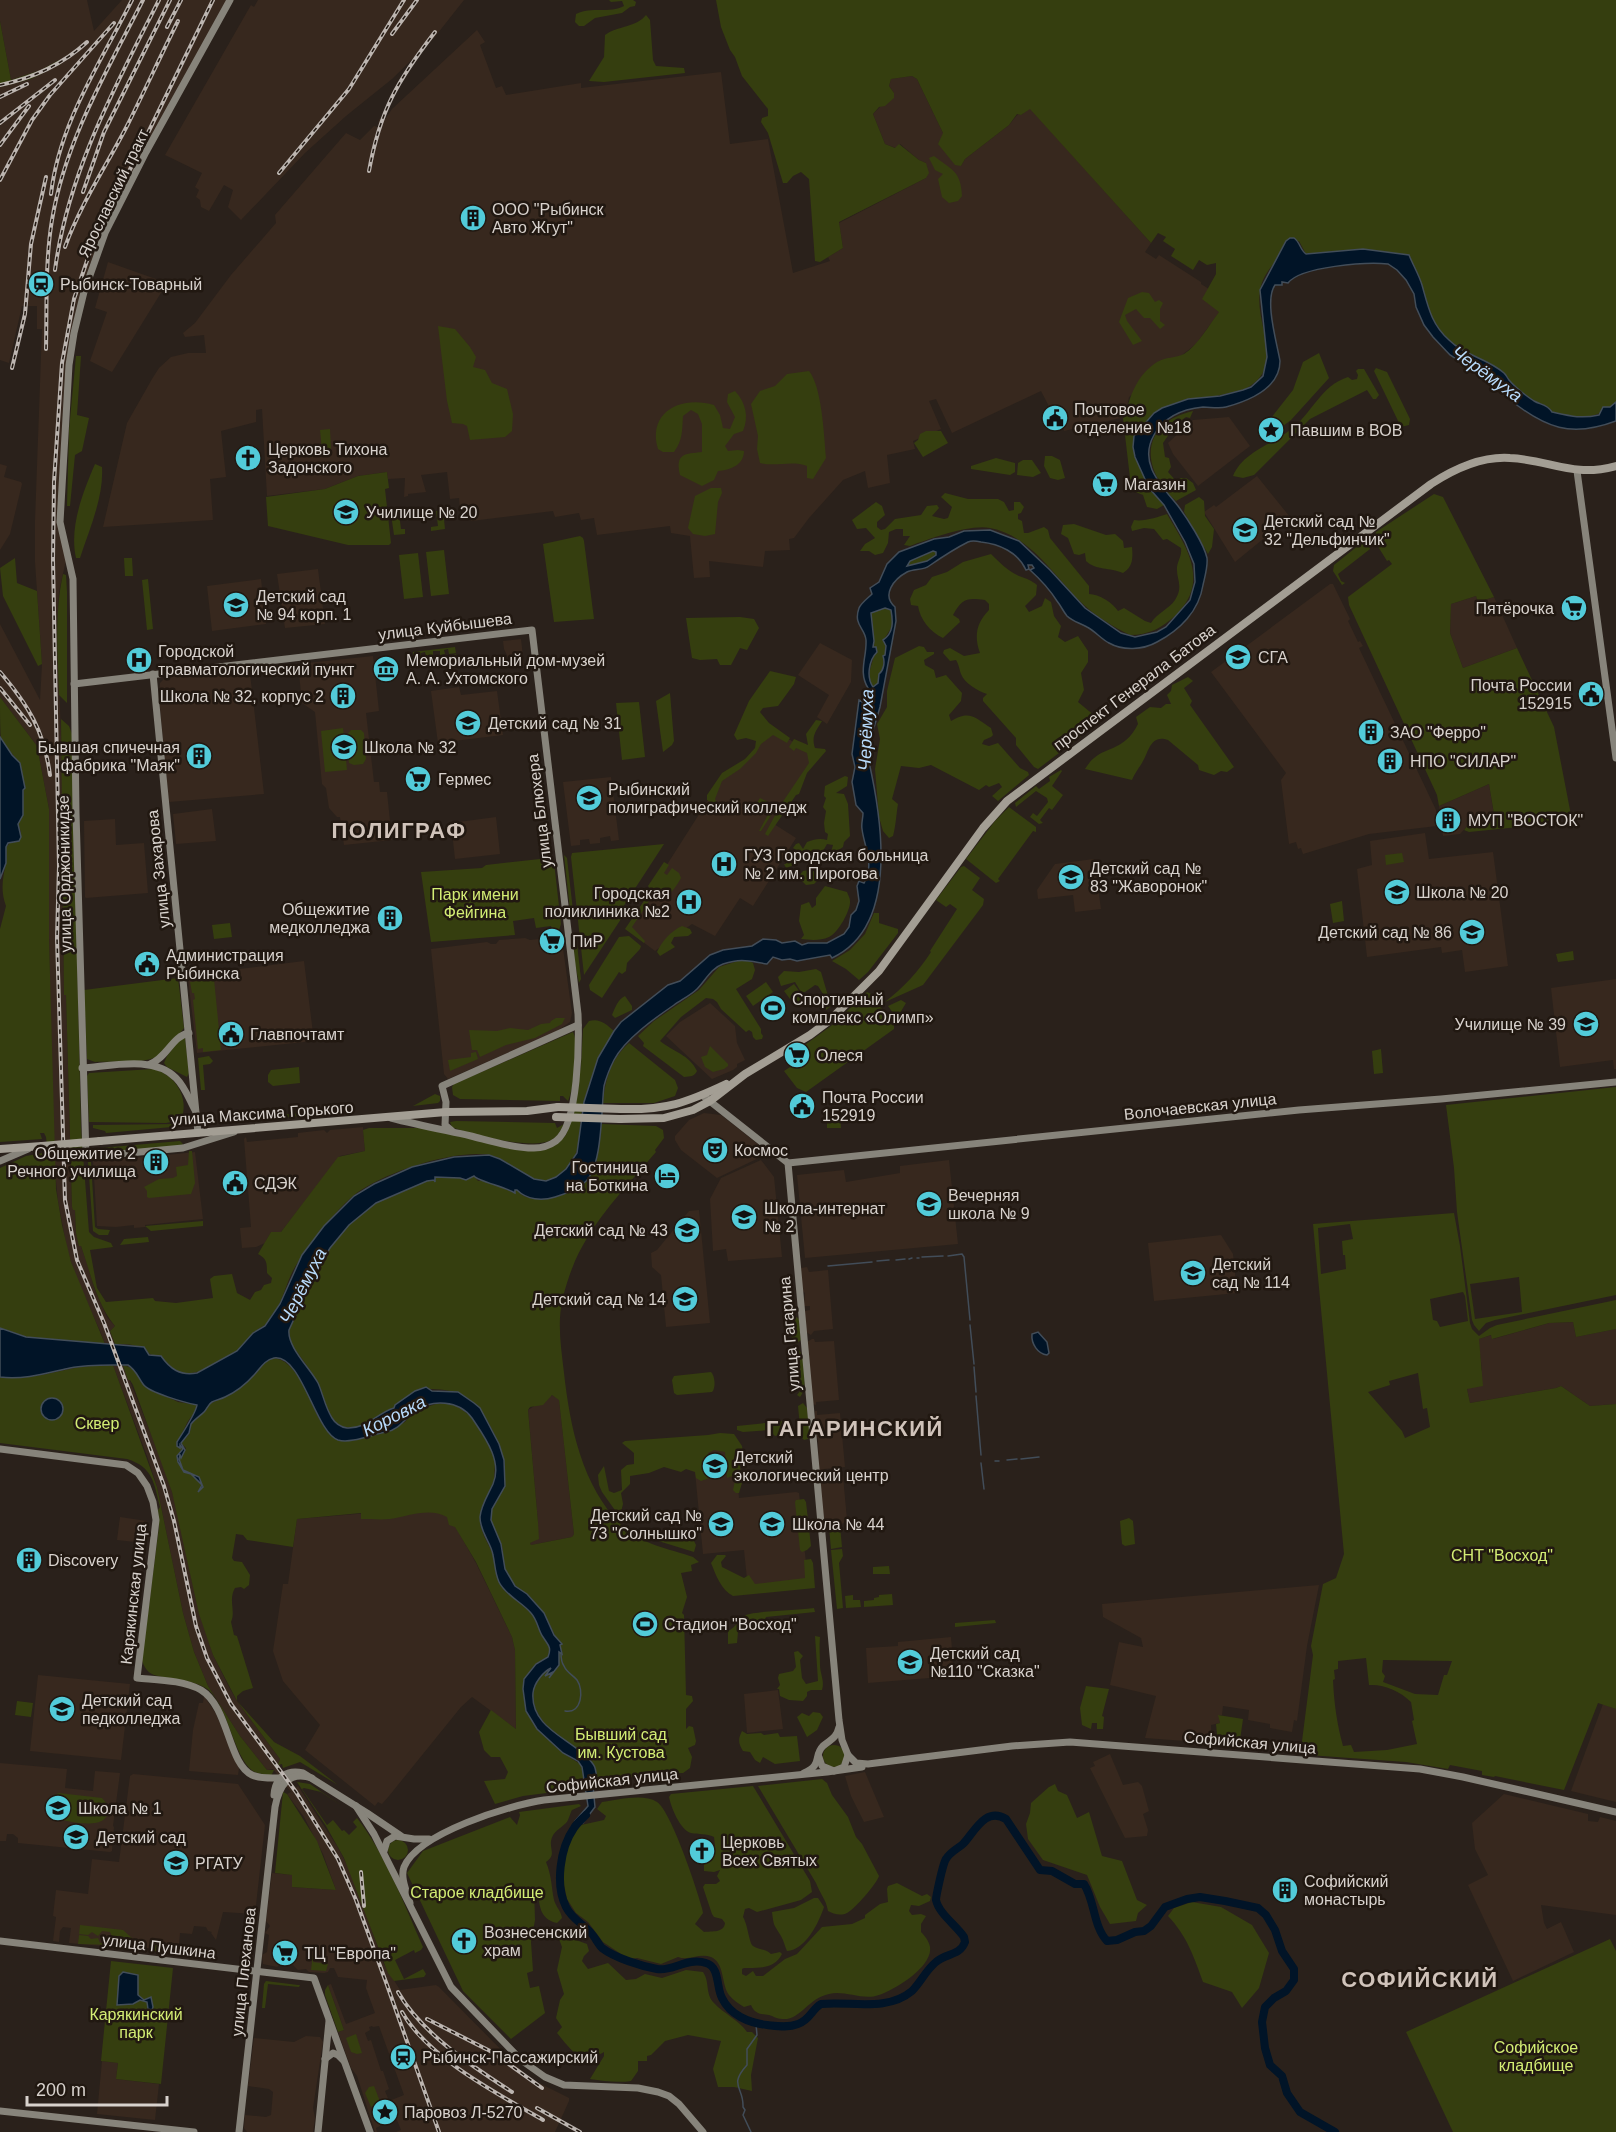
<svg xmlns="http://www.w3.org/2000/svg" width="1616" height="2132" font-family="Arial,sans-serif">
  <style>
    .built { fill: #37281e; fill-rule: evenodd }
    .green { fill: #353e0f; fill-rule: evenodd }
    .water { fill: #011427; stroke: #424d59; stroke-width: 1.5; fill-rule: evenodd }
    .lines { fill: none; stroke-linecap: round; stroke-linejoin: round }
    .stream { stroke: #424d59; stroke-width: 1.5 }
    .river { stroke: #011427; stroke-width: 8 }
    .secondary { stroke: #87847b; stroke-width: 7 }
    .primary { stroke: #a39e94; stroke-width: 8 }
    .rail-casing { stroke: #bcb5b0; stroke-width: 4 }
    .rail { stroke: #211811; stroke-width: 1.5; stroke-dasharray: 4.5; stroke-linecap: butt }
    .primary-bridge { stroke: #a39e94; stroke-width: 8 }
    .labels { text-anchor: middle; stroke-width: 5; stroke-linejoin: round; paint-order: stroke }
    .street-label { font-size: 16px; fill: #d8d2cd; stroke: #211811 }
    .poi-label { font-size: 16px; fill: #d8d2cd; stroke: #211811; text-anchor: start }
    .park-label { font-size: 16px; fill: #d3ed74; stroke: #211811 }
    .water-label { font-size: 18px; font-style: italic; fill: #b8dbfc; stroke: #211811 }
    .district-label { font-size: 22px; font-weight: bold; letter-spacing: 1.5px; fill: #d0c3ba; stroke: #211811 }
  </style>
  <rect width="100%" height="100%" fill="#2a211b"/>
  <!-- built -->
  <g class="built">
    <path d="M0,0h87l7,31 28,-31h105l-125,232 -20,55 -14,60 -8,135 6,78 -7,32 -2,34 5,138 2,230 2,1 6,212 3,3 1,23 10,27 9,30 12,27 8,9 -5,5 57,143 13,46 12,61 21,74 15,30 9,16 43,58 -2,6 18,23 2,-2 39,60 14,26 33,92 16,26 36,-5 3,2 85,86 15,10 30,15v3l-14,31h-159l5,-2 -4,-10 -12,4 -1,-2 -4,1v3l-4,2 1,4h-2l-18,-56 -6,-8 -13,-36 6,-2 -16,-45 3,-1 15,40 29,-11 -9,-25 1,-8 -29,-3 -4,-9h-4l-2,4 -4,1 -15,-1 -3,-3 -8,1 -5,-5 -13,-1 -3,3 -14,-3 -1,-9 5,-3 2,-17 -4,-2 5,-7 -4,-5 6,-48 21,2 -1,12 44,3 -13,-36 -19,-37 -17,-23 4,-2 -18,-23 -6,1 -27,-34 -32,-50 -14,-34 -11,-39 -26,-126 -10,-31 -47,-125 -25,-56 -8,-26 -9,-48 -4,-39 -5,-223v-130l-12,-63 -37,-49v-73l40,76 2,-36 -7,-102v-41l7,-192h-5v-23h-15l-13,57 -9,-3v-273l31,-8 30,-15 -2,-4 -18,10 -30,10 -11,-59zM372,2026l1,1 6,-1 25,69 -15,6 -4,-10 4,-2 -6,-18h-2l-10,-31 -3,1 -3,-8 5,-3 -1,-3z"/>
    <path d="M258,0h206l-30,38 -42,41 -46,37 -41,37 -64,67 -13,-13 5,-17 -9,-5 -15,26 -8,-4 -1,-7 -4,-3 3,-7 -4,-3 7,-14 -37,-18 86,-150 3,2z"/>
    <path d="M477,30l8,12 -5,3 16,43 6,-2 4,9 75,-12v5l140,-16 9,72 38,-5 25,134 37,-12 -2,-4 15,-9 -4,-25 87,-45v-15l-7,-3 -19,-16 -4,4 -11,-4 -12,-30 21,-21 -5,-7 2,-7 21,-3 5,3 26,54 18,33 4,-7 44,-34 9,-11 3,1 9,-7 121,135 -6,9 11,7 3,-4 42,27v2l8,5 11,22 -24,33 -67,53 -4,20 -61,14 -2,-8 -4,1 -17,-33 -89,42 -16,-34 -7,2 12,28 -28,12 2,8 -28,6 3,28 -22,5 -3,-17 -22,9 -34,38 -15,20 -5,1 1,11 -25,1 -2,16 -54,-6 1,16 -16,1 -4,-42 -19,-3 -1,-7 -73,9 -3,-17 -13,2 -2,-7 -24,4 -2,-6 -82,10 -2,-13 -9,1 -1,-11 -9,1 -3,-27 -26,3 5,17 -18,2v2l-4,1 1,-19 -17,1 -1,-7 -29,4 -33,13 -58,7 -5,-87 -6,1v12l-35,9 5,46 -16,2 3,41 -110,7 24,-104 25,-44 7,-11 12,-11 17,-4h18l-2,-18 -19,2 -2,-4 12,-10 36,-48 45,-52 -1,-8 71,-82 14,7 14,-14 4,1 1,-8 5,2 8,-12z"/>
    <path d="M108,262l59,21 -55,89 -22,-11 17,-49 -12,-4z"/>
    <path d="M1229,417l21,29 -52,40 -25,-32 -5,-11 25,-23z"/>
    <path d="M0,464l7,2 -3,11 17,5 1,2 -12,50 -10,16z"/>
    <path d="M1257,476l33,41 -55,45 -31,-50 10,-7 2,2z"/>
    <path d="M318,569l7,55 -40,4 -8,-54z"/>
    <path d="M261,579l5,45 -54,7 -5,-45z"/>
    <path d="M1330,584h3l17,35 -2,2 10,21 2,-1 3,5 -4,2 77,162 1,16 -68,8 -66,20 -2,-6 -3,1 -2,-7 -7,2 -8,-64 5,-7 -75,-101z"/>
    <path d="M1476,596l2,6 16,-5 23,51 -54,20 -13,-35 1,-29z"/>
    <path d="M521,639l3,26 -12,1 -8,-17 -1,-8z"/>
    <path d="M820,643l32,17 -1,22 -24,42 -10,-7 12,-22 -31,-20z"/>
    <path d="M373,656l6,55 -13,2 8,69h5l1,10h7l5,48 -48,5 -4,-28h-3l-8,-9 -3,-20 -4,-4 -7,-72 -13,-9 -4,-39z"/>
    <path d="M249,665l15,129 -95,8 -10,-105 1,-14 7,-7z"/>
    <path d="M459,687l2,8 36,-4 6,44 -65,8 -7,-52z"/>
    <path d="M771,728l46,29 -43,67 22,14 -43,68 -13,-8 -25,38 -23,-12 -37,27 -29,-22 100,-157 21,-12z"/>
    <path d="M611,777l8,63 -8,1 -1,-5 -10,2v5l-10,1 -1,-5 -9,1v5l-9,1 -8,-64z"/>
    <path d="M1489,784l6,37 -26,3 -9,10 -17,2 -4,-30z"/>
    <path d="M212,809l4,32 -40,3 -3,-30z"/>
    <path d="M496,817l4,37 -45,5 -4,-36z"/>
    <path d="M115,819l1,26 28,-2 4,50 -62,5 -1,-1 -1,-76z"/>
    <path d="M1425,833l4,26 64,-7 15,114 -43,6 -3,-22 -20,3 -1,-6 -74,10 -10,-88 15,-4 -2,-24z"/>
    <path d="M1094,859l7,50 -26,3 -2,-17 -35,4 -1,-9 18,-26z"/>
    <path d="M559,937l3,4 10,72 -2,9 -13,9 -109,48 -4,-5 -13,-125 56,-7 4,2h5l3,-4 26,-2 5,2z"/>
    <path d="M304,961l10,80 -117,12 -9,-74 2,-4z"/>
    <path d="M1616,979v90h-2l-1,-9 -53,7 -9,-79z"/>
    <path d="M710,1003l25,23 2,17 8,17 -8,4v3l-4,3 -21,9 -46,-43 14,-14z"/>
    <path d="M704,1113l17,2 48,38 -52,25 -36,-28 -6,-10v-4l14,-16z"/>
    <path d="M363,1127l2,24 -25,5 -59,76h-10l-6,11 -9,4 -14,1 -2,-20 11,-1 -7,-88 2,-2 1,5 51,-5v-4l26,-3 3,3 3,-3z"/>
    <path d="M195,1152l8,67 -58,6v2l-11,1v-3l-18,2 -19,-1 -4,-65 52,-4 1,5 20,-2v-5z"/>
    <path d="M761,1160l13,17 8,80 -54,4 -2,-12 -13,2 -3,-52 11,-21z"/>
    <path d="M949,1160l9,84 -153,14 -8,-83 47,-5 2,12 54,-9v-7z"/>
    <path d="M699,1210l11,113 -44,4 -5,-52 -9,-8 -1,-14 6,-3 32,-39z"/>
    <path d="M1221,1235l12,19 4,39 -83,8 -6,-58z"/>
    <path d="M807,1267l2,5 19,-2 5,59 -19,2 -3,4 -5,-3 -2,-21 6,-1v-4h-6l1,-13 -3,-3 -1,-22z"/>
    <path d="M1573,1322l3,15 40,-8v75l-26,2 -29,-20 -5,2 -86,15 -3,-14 15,-19 -4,-31 14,-4 1,4 56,-16z"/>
    <path d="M812,1339h2l1,3 19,-1 5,59 -23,2v3l-3,-1 -6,-62z"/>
    <path d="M552,1395l7,4 15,135 -2,3 -41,8 -1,-2 8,-5v-16l-10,-112z"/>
    <path d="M815,1411h2v4l23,-2 5,54 -21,2 1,4 -6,-2 -1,-31 -3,-10z"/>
    <path d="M733,1437l6,61 57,-6 3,1 9,90 -60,6 -4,-39 -41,4 -11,-113z"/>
    <path d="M843,1476l4,44 -5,4 -13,1 -6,-3 -3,-40 2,-4z"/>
    <path d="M428,1508l22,9 26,46 36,74 3,13 1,79 -44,-32 -11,10 -72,89 -7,8 -4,-2 -3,4 -70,-56 15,-25 -37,-44 -10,-30 10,-67h5l9,-65z"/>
    <path d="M120,1517l27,4 -3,22 -27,-3z"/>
    <path d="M1319,1585l-12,61 -10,75 -3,-1 -2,12 -22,-4v-4l-22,-4 1,-10 -26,-4 -1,9h-3l1,8 -9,2 1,18 -67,-5 11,-42 -46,-11 9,-43 24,5 -2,-9 -38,-21 -1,-13z"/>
    <path d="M951,1637l3,39 -86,7 -2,-35 32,-2v-4z"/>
    <path d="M38,1675l92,9 -9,76 -91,-9z"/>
    <path d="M778,1690l5,39 -36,4 -3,-39z"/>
    <path d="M204,1696l12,18 21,49 2,5 -1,7 -49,-4 4,-41 6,-27h4z"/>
    <path d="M1603,1704l13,5v93l-45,-11z"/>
    <path d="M1110,1754l13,31 15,-3 4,4 7,25 -6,3 5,16 -1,6 -22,2 -35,-70 5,-2 -2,-4z"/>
    <path d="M0,1763l67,6 -2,19 28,3 2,-20 25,2 -7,53 1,1 -2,24 -2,1 -92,-9v-5l-5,-4h-6l-1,7h-6z"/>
    <path d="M865,1772l19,45 -20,5 -13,-26 -6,-20z"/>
    <path d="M133,1774l105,10 27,41 -10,89 -32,-2 -7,28 -5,-7 1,-1 -4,-1 -2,-4 -12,-1 -2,8 -12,-1 -2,21 -24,-3v-3h-8v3l-34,-4v-2l-10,-1v2l-33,-3 2,-15 -8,-1 -3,4 -1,11 -6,-1 3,-24 -3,-1 3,-26 32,4 4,-35 27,3 11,-86z"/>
    <path d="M1504,1794l84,20v7l10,1 2,-5 16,4v94l-75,-10 3,18 3,6 14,-7 13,30 -61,29 -45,-96 20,-10 -13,-26 -3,-26z"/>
    <path d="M306,2036l14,1 3,5 -10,66 2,10 -2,14h-66l-3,-4 1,-13 21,2 5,-2 2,-23 -4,-3 -21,-3 6,-48 40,4z"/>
    <path d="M102,2061l16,2 -2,16 43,5 -4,36 -58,-6z"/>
  </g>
  <!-- green -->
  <g class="green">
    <path d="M609,0h24l3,2 -1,4 -5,1 -8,6 -27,5 -11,8h-5l-4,-4 1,-8c15,-8 34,0 48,-8l-2,-5 -11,1z"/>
    <path d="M716,0h900v402c-22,19 -37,17 -64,10 -5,-8 -11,-7 -19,-12 -8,-5 -18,-13 -24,-20 -3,-4 -2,-4 -5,-7 -17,-15 -39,-17 -55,-33 -18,-17 -21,-34 -27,-55 -3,-11 -9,-20 -13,-30l-46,-6 -57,5 -7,-13c-16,13 -36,28 -39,50 -6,35 29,77 -17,99l-81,18 -25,22 -4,17 2,10 14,31 15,17 -7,4 -10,-2 -4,-12 -15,-6 -1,-3 3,-8 -7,-60 2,-1c5,-22 12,-42 32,-55 8,-5 19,-4 27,-8 14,-9 25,-29 35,-42l-17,-13 14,-25v-11l-9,2 -8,-5 -6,10 -22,-14 4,-7 -12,-8 3,-4 -8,-4 -7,10 -121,-134 -9,6 -4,-1 -8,11 -44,34 -4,7 -6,-1 -17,-21 5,-11 -26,-54 -5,-3 -21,3 -2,7 5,7v5l-9,8 -6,1 -6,7 12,30 10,4 4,-4 20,16 7,3 3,10 -3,5 -87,44 4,26 -23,14 -5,-1 -6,-82 -8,-7 -8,4 -6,7h-4l-15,-50 -7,-11 1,-4 6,-2v-7l-26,-33 -7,-19 -5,-7 -9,-23z"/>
    <path d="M646,15l4,5 3,40 3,6 28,2 1,5 -81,9 -15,-1 15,-24 1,-22c12,-9 32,-8 41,-20z"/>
    <path d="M0,21l11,59 30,-10 18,-10 2,4 -30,15 -31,8z"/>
    <path d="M934,156c18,14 27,15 28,40l-4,5 -9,2 -7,-6 -4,-18 5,-5 -8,-4 -6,-12z"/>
    <path d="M1142,292l7,1 6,9 4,-2 4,3 -3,6v12l5,4 -5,4 -10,-11h-6l-8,-9 -11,6 2,6 15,20 -9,4 -14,-23 9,-24z"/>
    <path d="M438,326l17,3 15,18 6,10 -3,10 12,3 7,13 15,6 6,25 -1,17 -7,6 -35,3 -3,-14 -4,-2 -11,-1 -5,-22z"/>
    <path d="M1319,353l10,25 -38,42 -8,6 -5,-1 -7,-7 22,-28 10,-28z"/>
    <path d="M76,356h5l-4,59 12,3 -7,33 -7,4 -5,51h-3l2,-76z"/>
    <path d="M1376,368l11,4 23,47 -1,6 -8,2 -27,-56z"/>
    <path d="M1358,369h6l15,26 -3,4h-3l-6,-9 -57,29 -56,56 -11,3 -10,-2c10,-24 38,-31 57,-46 22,-16 30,-44 58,-53l4,3 5,-1 1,-4 -2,-4z"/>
    <path d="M809,371c13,16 15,64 17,87l-13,21 -6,-1v-12c-15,-6 -31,1 -47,-3l-3,-14 1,-13 -7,-32 9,-13 15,-5 12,-12z"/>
    <path d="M735,391c11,12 14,26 8,40l-9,3 -9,12 3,5 10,-1 6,1c0,14 -14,19 -26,20l-4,9 -12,6 -22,-11c-5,-22 5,-21 22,-23v-28l-4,-10 -7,-4 -8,6c-1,14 0,24 -9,36h-11l-5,-3c-11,-37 23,-54 56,-44l6,10 3,13 7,1 5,-12 -8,-15 1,-8z"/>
    <path d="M1193,411l-3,7 -4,-1 -10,7 -13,19 2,14 4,1 2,9 -3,5 9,10 3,-4h6l7,5 3,7 -20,11c-36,-33 -36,-78 17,-90z"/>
    <path d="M330,429l1,20 -9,1 -2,-20z"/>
    <path d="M926,431h15l7,12 -25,14 -9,-14 4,-3 2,-6z"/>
    <path d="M1045,456h7l8,4 5,18 -7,2 -8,-2 -6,-12z"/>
    <path d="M996,458l19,5v9l-5,3 -39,-6v-3z"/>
    <path d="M1023,460h9l9,13 -8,4 -16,-2 1,-12z"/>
    <path d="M95,464l7,3c2,30 -13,63 -22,91h-4c-7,-31 7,-66 19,-94z"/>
    <path d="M387,472l2,16 -4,1 6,54 -2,2h-41l-80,-19 -2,-29 59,-8 33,-13z"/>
    <path d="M711,488h10l1,5 -4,9 -3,32 -10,2 -12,-2 -5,-6 7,-32z"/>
    <path d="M945,493l23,6h30l6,3 5,9 5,-1v-8h6l4,5 -3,6 -3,1v5l4,2 2,12h4l16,-6 4,3 2,8 39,48v8c10,0 24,9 29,17l6,-3 21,13 6,2c6,-10 18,-14 24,-23 9,-14 1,-21 2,-33 1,-7 5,-11 4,-19l-14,-9 -4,1 -9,-11 -10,-1 -12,3 -1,-4 3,-7c9,2 24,-3 33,-6 20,34 43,67 9,101 -14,13 -27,20 -46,20 -16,-8 -33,-18 -46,-30 -29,-27 -52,-69 -94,-77 -20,-4 -61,11 -80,18l-6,-1 6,-9h-7v-7h-7l-7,3 -1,11 -5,10 -8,2 -6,-4h-9l5,-7 10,-6 -9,-10 -9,1 -5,-9 24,-18 6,4 3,9 -8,7v5l4,3 4,-1 10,-10 26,-4 6,-9 10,-1 2,3 -7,8 12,3 4,-1 4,-11 -11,-10z"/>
    <path d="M1434,494l9,3 51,100 -16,5 -2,-6 -25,8 -1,29 13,35 54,-20 37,79 17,88 -42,11 -60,6 -5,-2 5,-6 26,-4 -6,-36 -50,22 -2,-11 -88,-190 -1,-8 44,-33 -3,-4 -2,1 -13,-21 2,-8z"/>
    <path d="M1199,497l5,4 1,15 9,13 -2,18 -4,7 -24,-42 1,-7z"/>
    <path d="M443,510l2,19 -14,2v-4l7,-1 -2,-15z"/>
    <path d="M399,513l2,16h4v5l-11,1 -3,-21z"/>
    <path d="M1074,524l32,11 9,-1 8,7 1,7 8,-1c1,11 1,20 -9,26 -14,-6 -26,-2 -37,-12l-1,-8 -6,2 -5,-1 -6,-16 -7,-4 2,-9z"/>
    <path d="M580,536l3,2 1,3 10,78 -40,3 -11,-78z"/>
    <path d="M1364,541l5,3 1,5 -32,25 3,7 4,2 -3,2 -9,-14 1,-6z"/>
    <path d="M444,550l5,44 -18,2 -5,-44z"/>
    <path d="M933,551l4,2 -10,8 -16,5h-4l3,-6z"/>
    <path d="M418,553l5,44 -19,2 -5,-44z"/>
    <path d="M991,554c9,9 17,17 28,22 8,3 12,4 18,9l-1,10 -11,11 4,6 13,-6 3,-8 6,4 3,14 7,10 -3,11 7,5 13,-6 10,15v11l-7,11 3,17 -6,12 23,19 -63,48 -4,-2 -18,-22v-7l-33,-37v-3l4,-4c-9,-3 -23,-11 -26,-20 -2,-6 -2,-9 -5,-14l-6,1 -7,-8 1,-3 6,-2 14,8 16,-3c-6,-16 -4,-30 9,-43v-6l-4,-4c-19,-2 -22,-2 -32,15l6,4 1,3 -17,16c-13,-6 -23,-19 -25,-32l-7,-1 -1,-6 4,-9 12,-5 6,-8 15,-5 16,-10z"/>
    <path d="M15,558l2,25 20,8 5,73 -4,2 -35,-70 -3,-28z"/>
    <path d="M124,558h8l1,18h-8z"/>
    <path d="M63,574l3,1 1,17v111l-8,-8c-1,-41 -5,-80 4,-121z"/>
    <path d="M148,579l5,50 -6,1 -5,-50z"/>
    <path d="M882,608l9,2 2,15 -10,16 3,5 -1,9 -2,1c3,10 -4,17 -5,27l-5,4c-8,-10 -1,-21 1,-32 1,-9 -1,-33 -3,-43z"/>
    <path d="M740,617l14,2 5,9 -12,22 -7,-2 -9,17h-11l-3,-6 -17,1 -8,-2 -6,-40z"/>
    <path d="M919,646l5,1 3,5h7v2l-10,6 1,5 9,5 2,8 10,-3 16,18 -1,8 -12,14 2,6c19,-11 23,-4 40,7l2,7 -2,2 -7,3 -2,4 7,2 9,-3 22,25 8,4 1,3 -31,26 -6,-5 10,-9 -3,-4 -10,4 -3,-2 -7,5 -48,-25 -12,3 -18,-2 -9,33 6,5c-2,12 -2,21 -5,32l-4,2 -6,-7 -4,-14 -4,-48 5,-30 -3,-15 10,-17v-16l8,-33z"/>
    <path d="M455,647l1,6 -7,1 -1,-5 -4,1 1,4 -5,1v-4h-7v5h-7l-1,-4 -4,1v4l-8,1v-6z"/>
    <path d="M456,654l1,5 -43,4 -1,-4 8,-1 1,3 4,-1v-2h14v-2l6,1z"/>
    <path d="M770,671l26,6 -2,7 -16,22 -15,2 -3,4 9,11 21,15 -3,5 -14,-8 -12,9 -5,9 -16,16 -18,12 -7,18 2,4 -2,2 -8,-5v-5l15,-22 23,-14 10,-11 1,-7 -10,-3 -9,2 -3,-5 15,-34z"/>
    <path d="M1188,677l5,4 -9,7 8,13 -2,4 44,62 -7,5 -6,-1 -7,4 -15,-5 -1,-5 -30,-25c-18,-6 -19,12 -26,23 -4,6 -7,10 -10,17l-47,-11c13,-21 26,-16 41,-29 5,-4 9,-10 12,-16l-2,-7 14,-10 11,1 5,-4h5l-4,-9 4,-4 1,-6z"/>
    <path d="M670,693l4,48 -2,4 -9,7 -7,-51z"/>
    <path d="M0,697l37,49 12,63v130l7,250 6,36 9,37 34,82 -79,-7 -26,-9v-160l26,-12 17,-3v6l5,-5 -2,-17 -2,-4h-4l2,6 -42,3v-213l6,-23c-6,-17 -3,-27 0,-44 1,-5 0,-10 0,-15l15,-15 -3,-8c6,-14 8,-44 2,-59 -3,-8 -15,-17 -19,-26 -1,-11 -1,-30 -1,-42z"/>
    <path d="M639,702l6,55 -23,3 -6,-57z"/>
    <path d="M61,719l8,7 3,8 9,394 8,104 5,5 17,6 2,4 -23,3 7,38 9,14 47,-4 2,3 21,2 37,-5 -3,-19 4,-3 18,-2 5,19 13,7 5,-8 6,-2 3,-5 7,-2 1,-5 -5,-5c0,-10 0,-14 -9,-19l13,-22h10l57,-75 27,-6 -2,-21 6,-2h53l100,22 37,-8 7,-7 5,-14 10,-55 2,-37 6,-8c11,-3 17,3 25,10 -13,22 -23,45 -30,70 -8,27 2,56 -25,74 -26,19 -45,-15 -69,-20 -36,-6 -109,18 -137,41 -21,18 -39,44 -55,66 -11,16 -14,37 -25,54 -7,11 -12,10 -20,17 -5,5 -9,12 -15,17 -5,4 -11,6 -16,9 -25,15 -40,24 -61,-3 -11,1 -15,-6 -25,-10 -6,-2 -14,-2 -21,-2l-5,-13 5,-5c-19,-23 -24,-52 -34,-80h-2l-3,-13 -1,-23h-2l-1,-3 -6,-212h-2z"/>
    <path d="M816,720l6,1c-6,10 -11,15 -7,27l10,1 1,2 -19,22 -8,21 -3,1 -28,41 -3,-2 15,-28 29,-43 -2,-10 -11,-5 -2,3 -5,-4 5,-8 14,6 -2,-11z"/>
    <path d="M343,728l4,42 -22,2 -4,-41z"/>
    <path d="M351,730h10l3,3 2,26 -3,5 -9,1 -5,-2 -3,-27z"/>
    <path d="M1061,770l1,1 -10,15 11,9 -11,15 -3,-2 -9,12 3,3 -4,1 -9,-7 3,-4 4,3 11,-14 -1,-4 -11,-7 -20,16 -1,-4 21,-17 3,3 11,-8 -1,-4z"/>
    <path d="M845,776l3,1 -1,9 -11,7 8,1 4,10 2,32 -6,6 -1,5 -6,4 -6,1 2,-7 -6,-1 -4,7 -5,1 -4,4 -6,-2 -3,4h-14l3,7 -8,3 -2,-4h2l1,-5 9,-9 -3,-2 3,-4 3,-1 4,6 4,-7c8,-3 13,-4 20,-2l1,-6 -3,-2 -1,-9 2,-12 -3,-4 3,-9 -2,-2 1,-10z"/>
    <path d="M760,798l14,7 -1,7 -12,19h-2l10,-18v-4l-5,-3 -7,2 -2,-2z"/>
    <path d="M1009,807l27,20v5l-3,-1 -35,48 2,2 -4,2 -30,-24 29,-38z"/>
    <path d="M664,844l-41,63 4,3 -4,6 -39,59 -13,-118 1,-4z"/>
    <path d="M1402,853l2,9 -18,3 -1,-10z"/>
    <path d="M564,855l3,3 7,61h-3z"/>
    <path d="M549,858l4,1 1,3 7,62 -2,6 -6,1 -2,-5 -15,2 -2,-10 -21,3 2,14 -84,7 -10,-70 61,-4 4,-3z"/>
    <path d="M664,862l5,3 -5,8 3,2 5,-7 7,5 2,5c-8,14 -19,30 -33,8z"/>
    <path d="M964,866l16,12 -8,12 12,9 -1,6 -60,80 -38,17c18,-14 34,-31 46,-50l-1,-1 27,-42 -7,-5 -4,3 -10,-7 25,-33z"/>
    <path d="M809,870l11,3v5l-6,6 -8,1 -8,-8 5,-6z"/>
    <path d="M825,886l22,6c1,3 3,6 3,9 1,9 -12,32 -21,36 -9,4 -19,3 -28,2l3,-4 -5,-14 2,-16 8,-3 3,6 4,-3v-7z"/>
    <path d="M646,898l3,2 -1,3 -16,24 13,14 -1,2 -19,-14z"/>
    <path d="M1342,901l2,20 -11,2 -3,-19z"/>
    <path d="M874,913h5v10l19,6v4l-30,39 -9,8 -13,-11 -14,-8 18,-11 15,-16z"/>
    <path d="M230,923l2,14 -18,2 -2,-14z"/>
    <path d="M682,926l8,3 2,4 -4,3 -14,1 -3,6 4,4 -15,9 -3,-4c5,-11 14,-21 25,-26z"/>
    <path d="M573,935h3l5,44 -2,4 -4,-19z"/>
    <path d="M629,936l12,10 -1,3 -13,14 -1,8 -4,3 -3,-2 -17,26 -12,-8 -1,-5 30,-48z"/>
    <path d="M1573,951l1,9 -16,2 -2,-8z"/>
    <path d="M747,960l6,3 2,7 -3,9 -16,10 25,40v4l2,3 -1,3 -6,1 -3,-3 -1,-5 -3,-2 -3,2 -25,-23 -4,-7 -4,-3 -7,-1 -25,19 -21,24c12,10 30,14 37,30 -3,6 -6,5 -13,6l-41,-31 1,-3 -6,-7 16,-15 45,-31 20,-23 19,-6z"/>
    <path d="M816,969l5,3 10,34 -5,4 -8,-9 5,-7 -5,-8 -3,-1 -10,7h-4l-6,-10 -14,4 -3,-9 6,-6 15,1z"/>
    <path d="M178,978l6,50c-7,9 -16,23 -26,28 -13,8 -47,5 -63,6l-8,-3 -3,-69z"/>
    <path d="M214,979l7,71 -18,2v-4l-5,1 -5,-49 2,-1 -1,-6h-2l-2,-11z"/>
    <path d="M766,982l7,10 -20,14 -7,-10z"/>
    <path d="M794,984l12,16 -10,7 -12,-16z"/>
    <path d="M867,992l4,2 23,31v4l-88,63 -9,-4 -13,-17 23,-15 -5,-9 29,-21z"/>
    <path d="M625,996l7,10v4l-17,8 -3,-3c3,-7 6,-16 13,-19z"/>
    <path d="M901,1000l5,3 -6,10h-7l-5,-7z"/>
    <path d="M556,1018h9l-3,6 -27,14 -29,7 -26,12 -3,-7h-5l-3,-20 28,1 13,-3 18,2 13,-6 9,-1 1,-2z"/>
    <path d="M573,1032c7,13 1,56 -5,69l-5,-5h-3v5l-100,-2 -7,-4 -1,-8 2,-3z"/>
    <path d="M185,1037l4,36 -2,4 -20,-10 -3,-4 3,-7 14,-18z"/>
    <path d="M629,1043l46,37 3,8 -3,8 -21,7h-51c2,-24 8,-44 26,-60z"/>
    <path d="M710,1046l18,18v2l-4,3 -11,3 -8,-5 -4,-10 6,-2z"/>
    <path d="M1381,1049l2,24 -9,1 -2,-23z"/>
    <path d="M476,1052l2,7 -28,12 -2,-11 23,-3v-4z"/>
    <path d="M209,1056l4,5 -3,3 -7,1 2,25h-4l-3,-32z"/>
    <path d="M299,1067l1,16 -27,3 -5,-4v-7l3,-5z"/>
    <path d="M153,1069c22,5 37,29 28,51l-15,3 -77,-1 -2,-46 2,-3z"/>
    <path d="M1616,1087v208l-121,25 -9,3 -7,8 -5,-6 -2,-5 -15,-108 -3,-44 -8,-63zM1519,1277l3,35 -47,7 -5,-35z"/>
    <path d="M435,1094l5,2v5l-2,2 -25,3z"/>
    <path d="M298,1113l1,3 -58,6v-3z"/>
    <path d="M840,1116l1,12h-14v-11z"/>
    <path d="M456,1121l99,2 2,5 7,-4c-4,8 -7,14 -15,17 -19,8 -78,-6 -97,-14l-2,-5z"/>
    <path d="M178,1124l-6,3 -66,6 -1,-2 -12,-3v-3z"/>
    <path d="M601,1124l55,2 7,4 1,8 -9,12 1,2c-29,34 -62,67 -81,109 -7,17 -14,38 -15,57 -1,18 2,37 4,55 6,54 18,114 59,154 18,17 47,22 70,30l6,5 -8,3 1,6 -11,2 6,24 -5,16 2,2 2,80 6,1 1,5 -7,8v20l3,-3 4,1 3,14 -1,4 -7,3 4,9 -2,11 -7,5c-16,1 -38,1 -53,4 -13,2 -18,6 -33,5l-2,-14c-27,-23 -92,-63 -46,-100l2,-1 -3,6 4,-2 -1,5 8,-11v-14l3,1c-7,-16 -13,-33 -25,-47 -9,-11 -25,-18 -31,-32 -3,-9 -2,-18 -4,-27 -3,-11 -12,-19 -11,-30 0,-13 11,-21 13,-33 6,-27 -19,-78 -44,-89 -8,-4 -23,-5 -31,-5 -9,1 -31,11 -35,19 -13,6 -23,17 -38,19 -28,5 -29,-26 -38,-44 -8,-14 -18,-27 -27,-39l-2,-14 26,-57 15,-25 19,-23 27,-22 51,-22 7,-1v1l1,-4c12,2 27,1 39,-1l4,5 6,-1 30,13 1,-3h2c3,2 4,5 7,6 16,8 50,-2 62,-14 11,-12 14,-42 15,-58zM552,1395l7,5 15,134 -2,3 -41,8 -1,-2 9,-4 -1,-17 -10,-112 2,-3 13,-2z"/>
    <path d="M180,1141l3,3 -2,2 -86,8v-4l5,-2z"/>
    <path d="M189,1151h3l3,32 -4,11 -42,4 -2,-1v-6l-3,-4 15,-8 14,-1 4,-2 -1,-9 12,-2z"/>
    <path d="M88,1162h3l4,65 3,2 12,1 -2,5h-9l-6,-4z"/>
    <path d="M1454,1213l6,33 10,77 2,6 7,7 11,-8 7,-3 119,-25v29l-40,8 -3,-15 -24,1 -57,16 -1,-4 -12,4 4,47 -16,3 3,14 86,-15 5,-2 29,20 26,-2v305l-18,-6 -34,87 -69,-14 -1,1 -12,-2v-4l-32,-6 -2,4 -42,-7 -98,-7 -6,-3 -1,-3 12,-94 -2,-9 12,-62 13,-6 8,-24 -31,-330zM1350,1224l3,15 -11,2 1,14h2l1,14 -25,5 -3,-46zM1463,1292l2,4 3,25 -28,6 -3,-6 -4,-1 -3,-21zM1418,1373l5,36 4,-1 3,19 -25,11 -3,-7 -34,-39 22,-7 -1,-4zM1366,1658l3,27c15,-1 31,6 42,17l3,18 -2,1 5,23 -30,6 -33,2 -3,-7 -8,1c-6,-22 -9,-43 -10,-66l2,-1 -1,-9 4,-1v-8zM1383,1660l68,1h1l-5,14h-3l-6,20 -23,-1 -32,-12 2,-6 -3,-4z"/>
    <path d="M203,1221v5l-52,5 -6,-5z"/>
    <path d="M148,1237l1,5 -29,3 4,-6z"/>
    <path d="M795,1316l4,3 2,21 -5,4 -4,-2 -2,-23z"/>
    <path d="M795,1349h3c8,7 10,40 2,48l-3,-2 3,-4 -3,-36 -4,-3z"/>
    <path d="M272,1358c26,0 38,46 49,64 5,7 14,13 21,19l15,-1 17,-6 14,-2 17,-10 9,-11 22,-7 9,-1 10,2 16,11 22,36 2,10 -1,18 -13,32 -1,12 4,12 10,20 5,25 6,9 17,13 15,17 7,19 4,3 2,6 -2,9 -16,11 -9,21 3,22 11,18 26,24 17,11 3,7 2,17 -62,8 -28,8 -11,-23 21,-2 3,-7 -8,-15h-9l-7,-7 -5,-18 12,-22 25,19 -1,-79 -3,-13 -36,-75 -21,-35 -6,-2 -2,-8c-17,-10 -39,-1 -57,2 -9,1 -20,0 -29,0v-6l-64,6 -4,28 -46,-7 -4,-5 -7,-1 -4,24 2,3 8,1 8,13 -1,10 -5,4 -3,-2 -6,1c-7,12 1,23 -4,34l3,13 3,1 16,52 -10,3 -6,5v5l37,41 26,14 38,29 -38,-23 -17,6 -1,-4 -4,1 2,-6 -43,-58 -24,-46 -14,-41 -27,-122 -39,-107 -3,-5h-2l-5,-15 9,3 13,18 33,16 20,3c-2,8 -7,11 -11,18 -3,6 -5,12 -10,18v5l3,-1 3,4 -6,7 3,8 -1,-8h3l4,-8 -5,-5c3,-3 7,-7 9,-11 1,-3 0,-6 1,-9 11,-21 37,-25 53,-39 10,-8 17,-21 28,-26z"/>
    <path d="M107,1365h6l44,122 26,126 11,39 14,34 32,50 27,34h7l-3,6c-6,-2 -13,-2 -18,-5 -20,-13 -26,-73 -49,-84 -14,-8 -34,-7 -50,-12 -7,-3 -10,-8 -12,-15l17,-133 -1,-17 2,-3c-6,-24 -7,-40 -33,-48l-127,-16v-66c24,3 47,-3 70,-8 12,-3 25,-3 37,-4z"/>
    <path d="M711,1372c4,4 5,16 1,20l-35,3 -3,-2 -2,-13 2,-4z"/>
    <path d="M803,1403l4,5 3,28 -2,3 -4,1 -3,-3 -3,-31z"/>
    <path d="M784,1421l9,6v6l-18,3 -6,-6 -26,2 -6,-2v-4z"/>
    <path d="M720,1433l14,1 8,12 1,7 -4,4 3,26 -3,10h-3l-3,-3 2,-9 -3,-5 -5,2 -2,-26 -11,-2 -6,3 1,5 4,2 2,16 -14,5 -5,-3 -1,-6 -9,-3 -5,3 -17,-5 -15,6 -19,3v8l-9,9 2,11 -2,8 -4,1 -15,-21 -3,-7 -1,-10 6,-9 5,25 5,2 8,-3 -1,-20 6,-5 7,-1v-11l-12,-10 3,-2 83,-6z"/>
    <path d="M781,1454l3,1 -2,5 -34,4 -2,-2 1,-4z"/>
    <path d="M804,1499l2,3 5,44 -4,4 -5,2 -2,-2 -5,-48 1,-2z"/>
    <path d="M1129,1518l4,3 2,23 -10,2 -3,-2 -2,-23z"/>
    <path d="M840,1526l2,21 -11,2 -2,-22z"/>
    <path d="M690,1533l6,12 -2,7 -39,-12 -3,-4z"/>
    <path d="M842,1549l1,7 -4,7 4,45 -6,1 -6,-59z"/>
    <path d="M717,1555h8l1,1 -5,6 1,5 22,11 5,-3 6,9 50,-6 -1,-18 7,-1 2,4 2,25 -82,8c-12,-6 -17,-21 -22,-33z"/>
    <path d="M889,1566l1,8h-17v-7z"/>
    <path d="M892,1594l1,11 -29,2v-6l10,-1v-2l5,-1v-2z"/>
    <path d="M853,1595v5h7l1,7 -15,1 -1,-12z"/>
    <path d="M814,1608l1,4 -49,5 -3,9 25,-1v2l-50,5 -1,11 -9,1v-13c8,-3 10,-12 18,-16 9,-4 55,-5 68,-7z"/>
    <path d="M995,1620l1,3 -41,4v-4z"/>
    <path d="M815,1636l5,1c-1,10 0,19 0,28 0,9 5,16 2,25h-11l-4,2v4l-4,5 -14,-1 -9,-4 -1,-7h-2l3,-4 -2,-7 1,-4 14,-3 3,-4 -2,-15 4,-1 5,5 -3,4 2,18 4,6 12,-3z"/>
    <path d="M1086,1686l23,3 -7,27 2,1 -1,12h-6v-6h-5l-1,6 -9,-4 -2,-17z"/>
    <path d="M17,1701l16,2 -2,14 -16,-2z"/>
    <path d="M813,1712l7,1 3,4 -6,13 -10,7 -10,-20 5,-4 7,3z"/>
    <path d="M1218,1715l25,4 -4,28 -21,-3 -2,-20 4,-1z"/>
    <path d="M742,1731l5,3 14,-1 3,2 14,-2 2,4 17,-1 3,25 -25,3 -12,-7 -3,6 -5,-3 -5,-8 -7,-1c-5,-8 -5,-12 -1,-20z"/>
    <circle cx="834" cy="1756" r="11"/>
    <path d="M822,1779l5,4 5,12 16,22 8,20 6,7 17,32c-2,7 -24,33 -32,37 -6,3 -14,1 -19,-2 -2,-12 -8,-17 -12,-28l-58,-97z"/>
    <path d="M297,1782l13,2 32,22 -21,-14 -17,-4 -2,1 25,36 6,-5 9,11 2,-1 5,5 8,-8 -4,-5 4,-4c29,37 47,86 66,129l-2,3 -6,3 -1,-3 -19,10 9,19 19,-10 3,5 -2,3 -30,4 -6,-8 -44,-115 -18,-32z"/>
    <path d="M1055,1784l3,7 9,4 10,23 12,-6 13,44 20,5 15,39 10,5 -9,8 -2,8 -26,3 -10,-17 -13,-32 -44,-15 -15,-21 -2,-15 4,-11 1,-10 18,-16z"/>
    <path d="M753,1786l57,95 2,11 -11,8 -44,12 -8,-4 -4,1 -2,8c5,8 6,26 10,29 6,4 11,2 18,8l9,-2 2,2c-7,15 -24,14 -38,14l-2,1v5l4,2 7,-5 3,5h7l22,-17 12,-5 25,-27 30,-3 13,-6v-3l15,-11 8,-2 -1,-13 1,-3 9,-3 25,13 5,-2 4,3 -1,4 -11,5 -8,-1 -2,6 3,4 9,-1 5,2 -5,8v8c4,4 8,9 9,15 3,20 -36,43 -51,48 -16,6 -34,-5 -50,-1 -21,4 -29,27 -47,25 -5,0 -9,-3 -13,-4 -9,-1 -14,-1 -18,-10l-7,2c-6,-4 -11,-7 -15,-12 -8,-11 -4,-32 -18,-38 -12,-4 -22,4 -33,0l-17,7 -24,-6 -7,1 -6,-3 -21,-14 -15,-20 -12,-9 -9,-14 -4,-19 1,-13 2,-14 7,-20 8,-8 23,-5 2,-4 -9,-7 5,-7c16,-2 41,-9 55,0 14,9 40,87 45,106l1,5 -8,11 9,8c8,-1 20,1 21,-9l-3,-4 -8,-2 -2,-3 -9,-27 2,-3h11l4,-3 -3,-5 3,-6 -6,2 -10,-1v-9l8,-1 3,-15 -1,-9c-8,-4 -15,-2 -23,-4 -11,-3 -20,-26 -22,-36l2,-3z"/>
    <path d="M283,1792l4,2 30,47 19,49 -44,-3v-12l-17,-2z"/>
    <path d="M59,1793l43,5 6,7c5,28 -38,17 -54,13l-6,-6 -1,-10 5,-6z"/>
    <path d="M579,1804l2,2 -9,4c-2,3 -3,10 -6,13 -6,6 -13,8 -15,18 -1,10 5,14 -5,21 6,15 5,23 8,38 2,7 7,11 8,18l-5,5c-18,-4 -17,-18 -20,-33l-3,-3 1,33 -4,22 2,29 -6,2 3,15 9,-2 6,27 -34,26 -48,-48 -56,-118 16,-22 87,-34 7,8 3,-10 -1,-3z"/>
    <circle cx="398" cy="1850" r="10"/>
    <path d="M814,1898h4l6,9c-5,15 -18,43 -37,44 -2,-4 -3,-10 -6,-15 -7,-12 -7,-8 -9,-24l22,-4z"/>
    <path d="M1192,1902l29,5 31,18 17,28 -10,35 -17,20 -10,-16 -29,-10c-9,-25 -16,-46 -35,-66l6,-8z"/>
    <path d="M80,1925l43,5 10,9h-10l-3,-3 -8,1 -2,-5 -8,-1 -4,5 -6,-4 -4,3 -9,-1z"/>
    <path d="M79,1935l9,1 3,3 7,-1 2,5h9l3,-4 7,4 4,-2 22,3 1,7 -34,-4v-2l-34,-1z"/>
    <path d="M561,1936h4l22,8 2,7 -5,5 -2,5 6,8 20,-6 18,17 10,-1 9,-5 17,4 24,-8 17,2c7,10 2,22 11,31 10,11 25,17 33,29h5l6,6 -7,37 1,16 -18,-4h-16l-5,-18 8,-28 -33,-6 -23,6 -14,14 -4,1v5h-9v10l-7,10c-13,2 -28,0 -41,-2l14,-23v-4c-4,2 -9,5 -13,7 -12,4 -27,-18 -34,-26l5,-6 -6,-9 4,-18 4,-6 -7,-24 5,-23 -3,-8z"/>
    <path d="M1610,1939l6,12v181h-163l-47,-100z"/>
    <path d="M155,1945l24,3 -1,6 -24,-3z"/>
    <path d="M314,1945h1l-2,17 15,2 -2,7 -15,-1z"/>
    <path d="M111,1961l62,7 -12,116 -45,-5 2,-16 -17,-2z"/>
    <path d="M266,1981l32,4h2l-1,2 -31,-3 -3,24h-3l2,-24z"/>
    <path d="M328,1985l16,45 -6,2 -13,-37v-5z"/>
    <path d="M356,2034l6,19 -5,1 -6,-2 -5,-14z"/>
    <path d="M374,2086l7,18 -10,3 -6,-14 4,-6z"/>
  </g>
  <!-- water -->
  <g class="water">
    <path d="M1290,238h4c6,4 6,12 12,16l57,-5 46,6c4,10 10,20 13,30 6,21 9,39 27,55 16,16 38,18 55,33 3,3 2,3 5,7 6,7 16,15 25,21 7,4 13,3 18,11 18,4 29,7 47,3l4,-8h7l6,-5v19c-45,17 -71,7 -107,-22v-5l-59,-39 -17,-18 -9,-12 -8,-18 -2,-13 -8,-14 -9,-10 -9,-6c-21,-2 -87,2 -100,19l-6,-1v3h-7c-11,15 2,58 5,76 0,28 -32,40 -54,46 -7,2 -16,0 -23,0 -20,2 -39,10 -49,28 -16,28 7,50 24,71 9,12 26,38 29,52 1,8 -2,18 -4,27 -4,26 -23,45 -46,57 -14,8 -34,9 -48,1 -8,-4 -14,-12 -22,-16 -7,-4 -15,-6 -20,-11 -4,-5 -6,-10 -10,-15 -7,-11 -17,-22 -27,-31l4,-2 -2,-3h-4l1,4 -3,1c-8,-18 -27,-26 -45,-28 -4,-1 -9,-2 -13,0 -14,7 -26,15 -39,24 -5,4 -15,3 -22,6 -13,7 -26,23 -12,35l1,14 -16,86 -12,41 1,14c13,58 30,165 -37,196l-2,-3 -33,6 -7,-2 -8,1 -9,-3 -6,7c-19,-3 -25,-6 -44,0 -12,4 -18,17 -26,25 -6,6 -16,11 -23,16 -19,13 -49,34 -60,55 -4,8 -8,18 -10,26 -3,23 -1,82 -20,97 -8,7 -19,11 -29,14 -13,4 -28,3 -38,-7h-2v3c-10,-6 -37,-12 -41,-17l-8,4 -6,-2 -25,-1v5l-1,-2 -7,1 -51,22 -27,22 -19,23 -15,25 -26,57c-2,17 21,38 29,53 5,11 7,24 14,35 3,5 9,9 15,10 20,1 30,-15 47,-20l1,-3 20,-14 11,-4 6,4 26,1 16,11 6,5 19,36 5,16 1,26 -13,23 -1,11 10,24 4,25 10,17 12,8 17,19 10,22 8,9 -2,1 2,9 -3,-2v13l-10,13 4,-6 -8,4 6,-8c-8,4 -17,15 -18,25 -3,37 43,47 60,71 4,5 3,12 4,18l-4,4 2,21 -12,16 -8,-2 13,-15 -6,-39 -4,-6 -15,-8 -26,-24 -11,-18 -3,-22 1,-10 12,-15 12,-7c4,-10 0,-12 -5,-20 -5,-7 -5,-16 -12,-24 -9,-11 -26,-18 -32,-31 -4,-9 -4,-18 -6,-27 -2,-13 -13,-22 -13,-38 1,-12 8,-22 13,-33 10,-23 -9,-48 -21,-66 -13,-18 -40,-19 -57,-7 -10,7 -16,19 -29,21 -13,2 -35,12 -48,8 -23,-8 -36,-86 -64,-82 -10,2 -14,11 -20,17 -8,9 -18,17 -29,22 -4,2 -9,3 -13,5 -4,2 -5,7 -8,10 -4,4 -9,7 -13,12l-2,9 -8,10 4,7 -4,8 -1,-3 -1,4 4,11 16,7 4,10 -5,5 4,-7 -11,-11 -7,-2 -6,-10 -1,-6 6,-7 -3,-4v3l-3,-2v-4c5,-8 19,-29 20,-37 -10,-2 -48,-12 -54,-21 -5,-7 -7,-14 -15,-19 -19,0 -39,-1 -58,3 -23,5 -46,12 -70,9v-49l26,9 118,10 5,8 12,1c9,13 19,20 36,17l40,-22 16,-18 12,-7 15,-22 22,-49 22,-29 30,-30 20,-12 38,-17 42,-10 35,-2 11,4 34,20 12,2 10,-4 10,-8 11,-16 7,-51 14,-44 16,-27 7,-9 47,-37 12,-4 30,-26 13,-5 29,-4 11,-7 13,1 6,3 13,-2 7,4 6,-2h19l17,-9 5,-7 2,-12 5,-5 3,-9 -2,-15 2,-5 5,2c11,-18 0,-37 -2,-54 -1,-6 1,-10 1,-16l-7,-8 -4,-23 3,-15 -3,-13 7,-54 5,3 4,-15c-10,-16 -1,-31 -2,-48 -1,-12 -13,-15 -7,-32 2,-5 9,-10 13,-14l-2,-6 9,-6 8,-18 12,-12 35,-13 15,-2 15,-6 26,-1 29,11 31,29 35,38 36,25 14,4 22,-5 9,-5 24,-27 5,-18 -1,-18 -9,-22 -21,-37 -15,-17 -14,-31 -2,-10 1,-11 20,-23 8,-5 26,-9 32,-3 23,-6 8,-3 12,-11 4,-19 -7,-67 26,-49zM933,551l3,1v3l-9,6 -20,5 3,-5zM885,608l6,2c2,11 3,23 -8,30l3,6 -1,9 -2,1c2,6 1,14 -4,18l-1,9 -5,4c-7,-10 -4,-27 4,-35l-1,-5h-3l1,-6 -3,-28z"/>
    <path d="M0,737l12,18 8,8 5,25 -2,2v25l-5,9 3,13 -2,4 -11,2 -2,4v16l-6,16z"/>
    <path d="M1038,1332l9,10 2,11 -2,2c-9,-1 -16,-11 -15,-21z"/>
    <circle cx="52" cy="1409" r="11"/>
    <path d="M123,1972l15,3v20l6,5 7,-3 2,10 -1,3 -4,-1 -1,-7 -7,-2 -7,4 -16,1 2,-29z"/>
  </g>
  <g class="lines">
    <!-- stream -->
    <g class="stream">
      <path d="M948,1256l14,-2 2,3 6,63"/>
      <path d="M922,1257l21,-1"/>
      <path d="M917,1258h2"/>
      <path d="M909,1259l3,-1"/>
      <path d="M896,1260l9,-1"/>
      <path d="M877,1261l12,-1"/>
      <path d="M828,1266l44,-4"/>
      <path d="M970,1325l4,39"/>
      <path d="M974,1367l2,25"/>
      <path d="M976,1396l5,59"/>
      <path d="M1021,1459l18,-2"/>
      <path d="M1007,1460l10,-1"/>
      <path d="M995,1461h4"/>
      <path d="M981,1463l3,26"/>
      <path d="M561,1653c0,5 0,9 3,13 3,7 9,9 13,14 7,10 5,34 -12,31"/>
      <path d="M751,2132l-8,-17 2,-5 -2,-3c1,-20 -15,-21 4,-42v-16l10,-14 -1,-11"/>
    </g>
    <!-- river -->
    <path class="river" d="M586,1815c-4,4 -9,8 -12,13 -14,20 -19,57 -8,79 6,12 17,17 25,26 4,4 7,11 11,15 13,10 39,18 55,21 15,3 30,-12 49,-6 14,4 10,24 16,35 8,17 27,25 45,27 10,1 21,3 31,-1 12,-4 14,-15 23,-20 30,-3 66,8 91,-13 9,-9 14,-21 24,-29 10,-9 24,-6 29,-20l-1,-5c-8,-12 -25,-23 -28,-37 0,-4 7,-37 10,-41 4,-7 11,-10 17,-15 11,-11 22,-38 43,-25l34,51 12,1 23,13h9c11,17 9,42 23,57l10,-1 18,-8 9,-1 7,-5 14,-19 22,-8 13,-2 25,4 33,7 8,7 9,15 7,21 12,18v11l-8,11 -12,7 -9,9 -3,15 3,26 5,17 12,11 5,17 13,19 35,20"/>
    <!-- secondary -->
    <g class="secondary">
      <path d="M230,0l-84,152 -41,81 -21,59 -10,41 -5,32 -9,157 13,57 3,234 10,344 97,-9 51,-16"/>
      <path d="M1577,471l39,287"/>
      <path d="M153,674l45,459"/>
      <path d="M74,684l458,-54 46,384c1,27 1,110 -22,127 -7,5 -14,7 -22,7 -21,0 -43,-7 -63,-12 -27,-6 -53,-11 -80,-18"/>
      <path d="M150,1064c17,-6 22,-28 39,-31"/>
      <path d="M82,1068c29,-2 72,-13 94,10 9,9 13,21 19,32"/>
      <path d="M702,1095l86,68 51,557 3,20 6,15 -4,12 -10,4 -12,-5 -3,-9"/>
      <path d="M452,1131l-7,-6 1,-23 -4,-16 136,-61"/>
      <path d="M0,1161l28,-12"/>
      <path d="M788,1163l511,-53 142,-11 175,-17"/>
      <path d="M0,1449l126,16 12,8 9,13 6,16 3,18 -19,158c21,2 46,2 64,12 28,17 27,74 51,85 9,4 19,3 28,3"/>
      <path d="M848,1755l8,8 12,1 144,-18 58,-4 350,27 43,8 153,35"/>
      <path d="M804,1773c19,-8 9,-17 19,-27 8,-7 13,-7 16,-19"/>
      <path d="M274,1795c1,-17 12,-26 29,-22l64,40 34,23"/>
      <path d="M356,1806l18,28 77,153 70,73 24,17 19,8 74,3 20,4 11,4 10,8 24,28"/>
      <path d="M384,1851l3,-10 8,-5 19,3h15"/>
      <path d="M410,1903c-3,-11 -10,-25 -6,-36 14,-34 106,-62 140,-67l283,-28 35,-5"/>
      <path d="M0,1941l314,37 56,154"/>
      <path d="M325,2059l8,-6 5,2 5,5"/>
      <path d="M0,2111l194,21"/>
      <path d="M239,2132l36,-325c4,-21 13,-37 37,-29"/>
      <path d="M318,2132l11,-111"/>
    </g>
    <!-- primary -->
    <g class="primary">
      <path d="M621,1109c45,1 65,-6 105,-25"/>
      <path d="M620,1119l44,-1 29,-8 17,-9 35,-27 65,-39 20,-15 49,-49 104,-143 24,-27 424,-317c23,-15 51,-28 79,-26 41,2 62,20 106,8"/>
      <path d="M100,1141l346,-29 81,-1 31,-4"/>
      <path d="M0,1149l42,-3"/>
    </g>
    <defs>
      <g id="rail">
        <path d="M213,0l-122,249 -17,50 -12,64 -8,119 -1,78 6,306 -2,72 8,262 12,60 27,63 60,163 10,35 22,105 11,32 24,46 65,88 42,67 18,41 31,85 52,147"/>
        <path d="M167,27l14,-27"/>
        <path d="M392,34l25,-34"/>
        <path d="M0,85c33,-7 62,-20 87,-43"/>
        <path d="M0,97l27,-13"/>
        <path d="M0,123l55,-43"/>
        <path d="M0,145l29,-39"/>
        <path d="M369,171c11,-61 29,-91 66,-139"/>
        <path d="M279,173l70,-84 55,-89"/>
        <path d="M0,180l32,-60 18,-25 64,-72"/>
        <path d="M83,192l21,-60 66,-132"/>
        <path d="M51,194c8,-71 50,-132 81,-194"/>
        <path d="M65,247c16,-44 42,-82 63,-123 17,-34 33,-69 50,-103"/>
        <path d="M55,270c13,-98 60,-183 104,-270"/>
        <path d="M46,349c1,-43 -1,-87 6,-129 13,-79 55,-149 91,-220"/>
        <path d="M12,368l13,-54 6,-70 15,-67"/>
        <path d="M0,672c29,34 44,59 50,103"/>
        <path d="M0,688l30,37"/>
        <path d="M361,1872l3,34"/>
        <path d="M398,1992c24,42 74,74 114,100"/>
        <path d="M402,2012c26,46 96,82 141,108"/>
        <path d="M427,2019l65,33 50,36"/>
        <path d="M537,2108l43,24"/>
      </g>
    </defs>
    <!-- rail casing -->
    <use href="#rail" class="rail-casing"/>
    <!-- rail -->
    <use href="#rail" class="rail"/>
    <!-- primary-bridge -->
    <g class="primary-bridge">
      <path d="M558,1107l63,2"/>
      <path d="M556,1117l64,2"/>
      <path d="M42,1146l58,-5"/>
    </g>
  </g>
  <!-- icons -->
  <defs>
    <symbol id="building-disc" viewBox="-11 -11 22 22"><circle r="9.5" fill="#52cbd9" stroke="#211811"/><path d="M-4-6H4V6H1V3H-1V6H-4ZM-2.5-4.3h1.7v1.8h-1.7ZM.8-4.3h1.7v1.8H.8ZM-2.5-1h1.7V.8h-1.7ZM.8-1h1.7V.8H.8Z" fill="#111"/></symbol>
    <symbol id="station-disc" viewBox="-11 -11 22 22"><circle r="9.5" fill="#52cbd9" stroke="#211811"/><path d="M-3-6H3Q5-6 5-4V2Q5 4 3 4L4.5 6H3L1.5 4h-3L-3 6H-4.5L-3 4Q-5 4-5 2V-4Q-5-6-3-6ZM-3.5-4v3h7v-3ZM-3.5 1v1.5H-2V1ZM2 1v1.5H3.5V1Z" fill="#111"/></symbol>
    <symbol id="civic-disc" viewBox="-11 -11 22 22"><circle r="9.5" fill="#52cbd9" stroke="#211811"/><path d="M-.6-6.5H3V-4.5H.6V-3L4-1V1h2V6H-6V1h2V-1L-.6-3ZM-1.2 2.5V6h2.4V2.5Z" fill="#111"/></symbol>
    <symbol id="sight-disc" viewBox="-11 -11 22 22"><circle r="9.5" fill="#52cbd9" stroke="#211811"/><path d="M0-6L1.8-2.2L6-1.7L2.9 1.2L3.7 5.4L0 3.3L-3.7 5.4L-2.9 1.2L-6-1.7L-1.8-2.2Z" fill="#111"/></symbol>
    <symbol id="church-disc" viewBox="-11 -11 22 22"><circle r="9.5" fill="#52cbd9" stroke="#211811"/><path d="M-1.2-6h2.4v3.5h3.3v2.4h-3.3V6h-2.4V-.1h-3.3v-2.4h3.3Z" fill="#111"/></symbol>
    <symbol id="supermarket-disc" viewBox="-11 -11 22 22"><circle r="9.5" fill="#52cbd9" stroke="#211811"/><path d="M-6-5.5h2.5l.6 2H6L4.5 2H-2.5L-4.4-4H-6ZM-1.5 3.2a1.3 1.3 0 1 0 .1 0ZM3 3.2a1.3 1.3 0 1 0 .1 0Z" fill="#111"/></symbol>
    <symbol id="university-disc" viewBox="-11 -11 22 22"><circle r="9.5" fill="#52cbd9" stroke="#211811"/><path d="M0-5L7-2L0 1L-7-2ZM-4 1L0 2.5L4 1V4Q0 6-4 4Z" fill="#111"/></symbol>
    <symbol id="school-disc" viewBox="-11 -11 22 22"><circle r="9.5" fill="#52cbd9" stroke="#211811"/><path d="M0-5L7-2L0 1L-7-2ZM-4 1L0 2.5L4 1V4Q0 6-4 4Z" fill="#111"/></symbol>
    <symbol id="hospital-disc" viewBox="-11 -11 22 22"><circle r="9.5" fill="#52cbd9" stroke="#211811"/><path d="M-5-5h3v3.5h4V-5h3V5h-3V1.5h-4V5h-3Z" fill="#111"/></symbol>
    <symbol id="museum-disc" viewBox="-11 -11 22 22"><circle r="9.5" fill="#52cbd9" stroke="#211811"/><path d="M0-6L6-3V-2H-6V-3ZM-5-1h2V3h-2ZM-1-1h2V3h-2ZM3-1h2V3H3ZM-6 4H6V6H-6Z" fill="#111"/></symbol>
    <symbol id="stadium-disc" viewBox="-11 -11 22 22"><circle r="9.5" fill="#52cbd9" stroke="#211811"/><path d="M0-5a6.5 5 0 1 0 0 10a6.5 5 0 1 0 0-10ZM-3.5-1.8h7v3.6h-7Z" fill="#111"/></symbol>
    <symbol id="theatre-disc" viewBox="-11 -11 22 22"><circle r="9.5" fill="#52cbd9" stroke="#211811"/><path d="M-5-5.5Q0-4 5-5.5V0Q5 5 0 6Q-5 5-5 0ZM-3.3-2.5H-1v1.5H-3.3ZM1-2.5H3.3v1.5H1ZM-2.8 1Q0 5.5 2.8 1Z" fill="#111"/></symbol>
    <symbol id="hotel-disc" viewBox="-11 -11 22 22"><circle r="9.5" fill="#52cbd9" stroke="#211811"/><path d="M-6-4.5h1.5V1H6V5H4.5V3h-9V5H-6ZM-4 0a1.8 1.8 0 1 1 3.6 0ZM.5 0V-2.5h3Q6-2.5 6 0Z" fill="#111"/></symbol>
  </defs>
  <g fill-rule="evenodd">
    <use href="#building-disc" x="458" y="203" width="30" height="30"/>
    <use href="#station-disc" x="26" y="269" width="30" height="30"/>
    <use href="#civic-disc" x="1040" y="403" width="30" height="30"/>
    <use href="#sight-disc" x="1256" y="415" width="30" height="30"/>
    <use href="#church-disc" x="233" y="443" width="30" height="30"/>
    <use href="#supermarket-disc" x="1090" y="469" width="30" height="30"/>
    <use href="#university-disc" x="331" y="497" width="30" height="30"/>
    <use href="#school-disc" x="1230" y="515" width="30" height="30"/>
    <use href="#school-disc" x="221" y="590" width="30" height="30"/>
    <use href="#supermarket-disc" x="1559" y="593" width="30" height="30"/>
    <use href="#university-disc" x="1223" y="642" width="30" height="30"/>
    <use href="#hospital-disc" x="124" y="645" width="30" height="30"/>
    <use href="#museum-disc" x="371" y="654" width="30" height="30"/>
    <use href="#civic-disc" x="1576" y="679" width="30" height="30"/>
    <use href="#building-disc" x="328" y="681" width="30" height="30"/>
    <use href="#school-disc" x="453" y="708" width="30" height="30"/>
    <use href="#building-disc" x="1356" y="717" width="30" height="30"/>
    <use href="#school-disc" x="329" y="732" width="30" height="30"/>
    <use href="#building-disc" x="184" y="741" width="30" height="30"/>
    <use href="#building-disc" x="1375" y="746" width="30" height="30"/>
    <use href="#supermarket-disc" x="403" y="764" width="30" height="30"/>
    <use href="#university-disc" x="574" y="783" width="30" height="30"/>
    <use href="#building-disc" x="1433" y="805" width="30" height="30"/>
    <use href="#hospital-disc" x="709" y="849" width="30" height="30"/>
    <use href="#school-disc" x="1056" y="862" width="30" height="30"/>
    <use href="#school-disc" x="1382" y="877" width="30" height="30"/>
    <use href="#hospital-disc" x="674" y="887" width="30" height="30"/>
    <use href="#building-disc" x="375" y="903" width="30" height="30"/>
    <use href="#school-disc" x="1457" y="917" width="30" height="30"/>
    <use href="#supermarket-disc" x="537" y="926" width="30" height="30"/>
    <use href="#civic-disc" x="132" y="949" width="30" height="30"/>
    <use href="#stadium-disc" x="758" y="993" width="30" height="30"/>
    <use href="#university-disc" x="1571" y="1009" width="30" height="30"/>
    <use href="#civic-disc" x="216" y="1019" width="30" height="30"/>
    <use href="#supermarket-disc" x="782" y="1040" width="30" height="30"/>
    <use href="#civic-disc" x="787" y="1091" width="30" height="30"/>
    <use href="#theatre-disc" x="700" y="1135" width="30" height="30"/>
    <use href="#building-disc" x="141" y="1147" width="30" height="30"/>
    <use href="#hotel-disc" x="652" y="1161" width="30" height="30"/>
    <use href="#civic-disc" x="220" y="1168" width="30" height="30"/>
    <use href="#school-disc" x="914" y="1189" width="30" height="30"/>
    <use href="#school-disc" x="729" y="1202" width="30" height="30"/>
    <use href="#school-disc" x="672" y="1215" width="30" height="30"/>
    <use href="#school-disc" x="1178" y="1258" width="30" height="30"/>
    <use href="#school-disc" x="670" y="1284" width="30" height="30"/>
    <use href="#school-disc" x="700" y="1451" width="30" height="30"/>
    <use href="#school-disc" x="706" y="1509" width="30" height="30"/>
    <use href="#school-disc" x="757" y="1509" width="30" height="30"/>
    <use href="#building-disc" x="14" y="1545" width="30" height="30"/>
    <use href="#stadium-disc" x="630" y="1609" width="30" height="30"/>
    <use href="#school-disc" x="895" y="1647" width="30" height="30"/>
    <use href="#school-disc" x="47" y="1694" width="30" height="30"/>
    <use href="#school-disc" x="43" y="1793" width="30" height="30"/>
    <use href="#school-disc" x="61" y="1822" width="30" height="30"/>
    <use href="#church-disc" x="687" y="1836" width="30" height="30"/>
    <use href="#university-disc" x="161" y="1848" width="30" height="30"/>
    <use href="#building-disc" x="1270" y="1875" width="30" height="30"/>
    <use href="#church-disc" x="449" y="1926" width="30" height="30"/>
    <use href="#supermarket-disc" x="270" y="1938" width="30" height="30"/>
    <use href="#station-disc" x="388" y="2042" width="30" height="30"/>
    <use href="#sight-disc" x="370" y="2097" width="30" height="30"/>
  </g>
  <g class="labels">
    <!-- street labels -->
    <g class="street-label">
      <text transform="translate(113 193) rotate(-64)" y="6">Ярославский тракт</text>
      <text transform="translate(445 626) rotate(-7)" y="6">улица Куйбышева</text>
      <text transform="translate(1134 687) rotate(-37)" y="6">проспект Генерала Батова</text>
      <text transform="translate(539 811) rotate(-97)" y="6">улица Блюхера</text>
      <text transform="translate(158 869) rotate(-96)" y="6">улица Захарова</text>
      <text transform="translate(64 874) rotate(-91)" y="6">улица Орджоникидзе</text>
      <text transform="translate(1200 1106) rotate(-6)" y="6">Волочаевская улица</text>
      <text transform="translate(262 1113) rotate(-4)" y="6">улица Максима Горького</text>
      <text transform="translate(789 1334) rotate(-95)" y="6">улица Гагарина</text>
      <text transform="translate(133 1594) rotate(-84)" y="6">Карякинская улица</text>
      <text transform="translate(1250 1742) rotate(5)" y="6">Софийская улица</text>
      <text transform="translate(612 1780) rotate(-6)" y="6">Софийская улица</text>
      <text transform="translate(159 1946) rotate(7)" y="6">улица Пушкина</text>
      <text transform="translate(243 1972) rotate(-84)" y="6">улица Плеханова</text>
    </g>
    <!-- poi labels -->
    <g class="poi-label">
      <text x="492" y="215">ООО "Рыбинск<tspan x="492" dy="18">Авто Жгут"</tspan></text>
      <text x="60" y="290">Рыбинск-Товарный</text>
      <text x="1074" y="415">Почтовое<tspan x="1074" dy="18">отделение №18</tspan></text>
      <text x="1290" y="436">Павшим в ВОВ</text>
      <text x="268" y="455">Церковь Тихона<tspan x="268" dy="18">Задонского</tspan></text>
      <text x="1124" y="490">Магазин</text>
      <text x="366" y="518">Училище № 20</text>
      <text x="1264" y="527">Детский сад №<tspan x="1264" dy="18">32 "Дельфинчик"</tspan></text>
      <text x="256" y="602">Детский сад<tspan x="256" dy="18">№ 94 корп. 1</tspan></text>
      <text x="1554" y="614" text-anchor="end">Пятёрочка</text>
      <text x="158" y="657">Городской<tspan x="158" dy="18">травматологический пункт</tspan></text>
      <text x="1258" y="663">СГА</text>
      <text x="406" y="666">Мемориальный дом-музей<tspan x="406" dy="18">А. А. Ухтомского</tspan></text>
      <text x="1572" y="691" text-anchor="end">Почта России<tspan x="1572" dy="18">152915</tspan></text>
      <text x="324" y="702" text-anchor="end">Школа № 32, корпус 2</text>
      <text x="488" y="729">Детский сад № 31</text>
      <text x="1390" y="738">ЗАО "Ферро"</text>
      <text x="180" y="753" text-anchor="end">Бывшая спичечная<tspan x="180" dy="18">фабрика "Маяк"</tspan></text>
      <text x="364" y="753">Школа № 32</text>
      <text x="1410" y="767">НПО "СИЛАР"</text>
      <text x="438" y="785">Гермес</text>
      <text x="608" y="795">Рыбинский<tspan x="608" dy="18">полиграфический колледж</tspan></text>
      <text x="1468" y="826">МУП "ВОСТОК"</text>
      <text x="744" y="861">ГУЗ Городская больница<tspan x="744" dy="18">№ 2 им. Пирогова</tspan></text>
      <text x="1090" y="874">Детский сад №<tspan x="1090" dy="18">83 "Жаворонок"</tspan></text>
      <text x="1416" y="898">Школа № 20</text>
      <text x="670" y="899" text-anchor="end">Городская<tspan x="670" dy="18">поликлиника №2</tspan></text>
      <text x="370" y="915" text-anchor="end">Общежитие<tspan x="370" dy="18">медколледжа</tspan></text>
      <text x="1452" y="938" text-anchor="end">Детский сад № 86</text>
      <text x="572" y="947">ПиР</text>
      <text x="166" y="961">Администрация<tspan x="166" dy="18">Рыбинска</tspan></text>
      <text x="792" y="1005">Спортивный<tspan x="792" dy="18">комплекс «Олимп»</tspan></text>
      <text x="1566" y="1030" text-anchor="end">Училище № 39</text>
      <text x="250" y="1040">Главпочтамт</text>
      <text x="816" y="1061">Олеся</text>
      <text x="822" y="1103">Почта России<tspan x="822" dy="18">152919</tspan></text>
      <text x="734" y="1156">Космос</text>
      <text x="136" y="1159" text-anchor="end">Общежитие 2<tspan x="136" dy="18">Речного училища</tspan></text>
      <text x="648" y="1173" text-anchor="end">Гостиница<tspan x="648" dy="18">на Боткина</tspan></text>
      <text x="254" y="1189">СДЭК</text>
      <text x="948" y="1201">Вечерняя<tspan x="948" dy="18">школа № 9</tspan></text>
      <text x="764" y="1214">Школа-интернат<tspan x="764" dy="18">№ 2</tspan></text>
      <text x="668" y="1236" text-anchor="end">Детский сад № 43</text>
      <text x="1212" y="1270">Детский<tspan x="1212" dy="18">сад № 114</tspan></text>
      <text x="666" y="1305" text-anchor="end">Детский сад № 14</text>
      <text x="734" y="1463">Детский<tspan x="734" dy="18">экологический центр</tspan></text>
      <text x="702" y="1521" text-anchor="end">Детский сад №<tspan x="702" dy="18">73 "Солнышко"</tspan></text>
      <text x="792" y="1530">Школа № 44</text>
      <text x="48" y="1566">Discovery</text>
      <text x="664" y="1630">Стадион "Восход"</text>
      <text x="930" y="1659">Детский сад<tspan x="930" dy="18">№110 "Сказка"</tspan></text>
      <text x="82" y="1706">Детский сад<tspan x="82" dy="18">педколледжа</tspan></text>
      <text x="78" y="1814">Школа № 1</text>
      <text x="96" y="1843">Детский сад</text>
      <text x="722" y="1848">Церковь<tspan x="722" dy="18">Всех Святых</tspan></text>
      <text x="195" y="1869">РГАТУ</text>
      <text x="1304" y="1887">Софийский<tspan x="1304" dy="18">монастырь</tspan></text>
      <text x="484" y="1938">Вознесенский<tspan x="484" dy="18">храм</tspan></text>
      <text x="304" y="1959">ТЦ "Европа"</text>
      <text x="422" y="2063">Рыбинск-Пассажирский</text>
      <text x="404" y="2118">Паровоз Л-5270</text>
    </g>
    <!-- park labels -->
    <g class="park-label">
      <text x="475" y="900">Парк имени<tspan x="475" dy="18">Фейгина</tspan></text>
      <text x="97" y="1429">Сквер</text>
      <text x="1502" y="1561">СНТ "Восход"</text>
      <text x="621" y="1740">Бывший сад<tspan x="621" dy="18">им. Кустова</tspan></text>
      <text x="477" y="1898">Старое кладбище</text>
      <text x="136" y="2020">Карякинский<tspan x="136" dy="18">парк</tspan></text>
      <text x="1536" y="2053">Софийское<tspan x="1536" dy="18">кладбище</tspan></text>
    </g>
    <!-- water labels -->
    <g class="water-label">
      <text transform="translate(1487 374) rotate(36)" y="6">Черёмуха</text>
      <text transform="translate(866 730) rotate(-88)" y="6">Черёмуха</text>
      <text transform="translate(303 1286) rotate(-63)" y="6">Черёмуха</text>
      <text transform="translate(394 1416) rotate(-27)" y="6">Коровка</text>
    </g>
    <!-- district labels -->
    <g class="district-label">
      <text x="399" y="838">ПОЛИГРАФ</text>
      <text x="855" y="1436">ГАГАРИНСКИЙ</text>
      <text x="1420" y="1987">СОФИЙСКИЙ</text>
    </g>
  </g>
  <!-- scale -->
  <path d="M27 2096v9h140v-9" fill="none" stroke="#d8d2cd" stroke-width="3"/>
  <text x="36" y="2096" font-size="18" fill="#d8d2cd" stroke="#211811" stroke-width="4.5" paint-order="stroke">200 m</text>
</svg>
